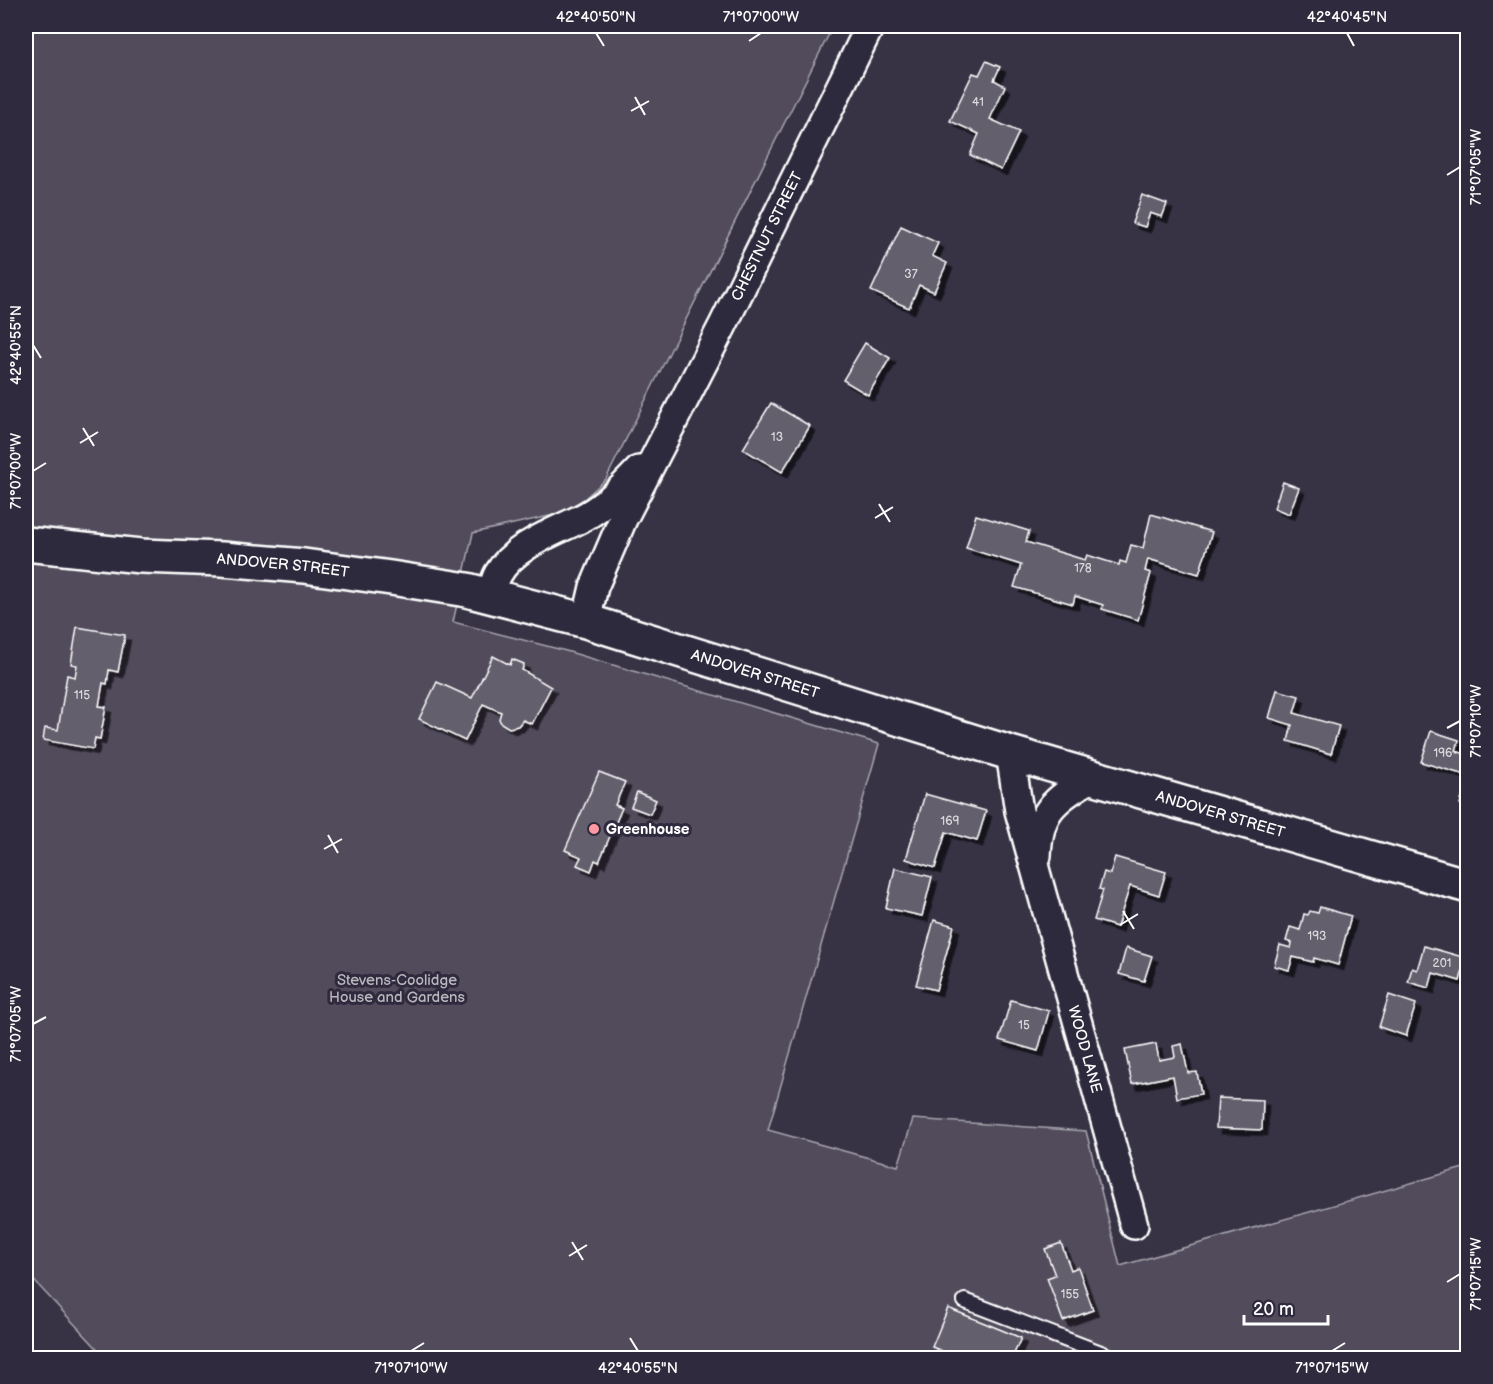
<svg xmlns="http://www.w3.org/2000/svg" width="1493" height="1384" font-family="'Balsamiq Sans',sans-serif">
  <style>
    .green { fill: #514c5c; stroke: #a8a6ae; stroke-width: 1.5 }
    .building { fill: #635f6d; stroke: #fff; stroke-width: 1.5; filter: url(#shadow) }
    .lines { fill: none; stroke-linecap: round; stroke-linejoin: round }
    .lane-casing { stroke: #fff; stroke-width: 18 }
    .street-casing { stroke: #fff; stroke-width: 32 }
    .secondary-casing { stroke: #fff; stroke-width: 38 }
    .lane { stroke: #2f2a3d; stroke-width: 14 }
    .street { stroke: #2f2a3d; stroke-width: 27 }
    .secondary { stroke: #2f2a3d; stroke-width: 33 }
    .ticks { fill: none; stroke: #fff; stroke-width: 2 }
    .poi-dot { fill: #ff9aa2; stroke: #2f2a3d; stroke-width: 2 }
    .labels { text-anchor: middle; stroke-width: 6; stroke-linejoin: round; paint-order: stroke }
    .number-label { font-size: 12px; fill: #d8d7da }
    .street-label { font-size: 15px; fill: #fff; stroke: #2f2a3d }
    .poi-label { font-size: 15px; font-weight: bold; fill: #fff; stroke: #2f2a3d; text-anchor: start }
    .park-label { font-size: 15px; fill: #b9b7be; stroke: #2f2a3d }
    .neatline { fill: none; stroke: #fff; stroke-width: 2 }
    .ticks-label { font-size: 15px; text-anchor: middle; fill: #fff }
  </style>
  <defs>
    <filter id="shadow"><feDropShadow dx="5.5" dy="5.5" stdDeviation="0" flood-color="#0009"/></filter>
  </defs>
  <rect width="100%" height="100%" fill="#373345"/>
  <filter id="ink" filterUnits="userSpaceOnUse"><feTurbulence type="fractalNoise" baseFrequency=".0167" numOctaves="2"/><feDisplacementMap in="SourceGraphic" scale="12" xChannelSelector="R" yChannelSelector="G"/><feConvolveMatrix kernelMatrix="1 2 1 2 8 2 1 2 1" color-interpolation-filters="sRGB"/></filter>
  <g filter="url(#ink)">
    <!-- green -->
    <path class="green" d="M26,26h807l-227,453 -22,20 -26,15 -85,19 -20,89 113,29 313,93 -111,386 130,36 15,-47 173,12 34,135 347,-99v191h-1361l-80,-86z"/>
    <!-- building -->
    <g class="building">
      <path d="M986,61l14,6 -6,13 11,6 -15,33 29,13 -18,38 -31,-15 9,-21 -29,-13 23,-48 6,2z"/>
      <path d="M1142,195l25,9 -5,13 -12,-4 -5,14 -13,-4z"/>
      <path d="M901,226l37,17 -6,13 15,7 -13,29 -15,-7 -10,23 -38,-17z"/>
      <path d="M865,343l25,15 -22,37 -25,-15z"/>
      <path d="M771,403l39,23 -28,46 -39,-23z"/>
      <path d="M1283,482l16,6 -10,26 -15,-6z"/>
      <path d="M1151,514l61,18 -13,42 -51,-15 -3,12 6,2 -13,47 -36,-11 1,-4 -28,-9 -2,8 -59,-17 7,-22 -55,-17 10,-33 53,16 -3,11 59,18 2,-5 32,10 1,-4 6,2 5,-18 12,3z"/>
      <path d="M77,627l48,8 -7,37 -9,-2 -2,14 -4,-1 -4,23 7,1 -6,32 -5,-1 -2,11 -50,-9 2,-12 13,2 9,-55 8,2 2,-12 -6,-1z"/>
      <path d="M493,656l17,9 2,-6 12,5 -2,6 29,17 -19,37 -9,-4 -5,6 -9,2 -8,-5 -2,-4 2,-7 -18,-8 -18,37 -46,-22 18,-37 35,16z"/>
      <path d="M1277,690l22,6 -5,17 45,13 -8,28 -43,-13 4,-16 -23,-7z"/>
      <path d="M1431,731l28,9 -3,11 12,4v21l-47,-14z"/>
      <path d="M599,772l26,10 -10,23 7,3 -23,54 -4,-2 -4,11 -14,-6 4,-8 -16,-7z"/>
      <path d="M1468,779v27l-8,-2z"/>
      <path d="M637,792l19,8 -6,14 -19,-7z"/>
      <path d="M925,794l61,17 -9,30 -31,-9 -11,36 -29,-9z"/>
      <path d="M1115,857l51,15 -7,23 -29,-9 -13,41 -23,-7 9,-30 -4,-1 5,-17 6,2z"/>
      <path d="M895,868l37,9 -10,39 -36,-8z"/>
      <path d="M1320,907l31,9 -13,49 -24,-7 -1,4 -20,-5 -4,13 -15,-4 6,-21 11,3 1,-5 -6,-2 4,-14 10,3 4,-16 4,1 2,-4 8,2z"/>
      <path d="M934,920l20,6 -18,64 -20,-5z"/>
      <path d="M1424,946l42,12 -6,23 -27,-8 -4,15 -21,-6 4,-14 5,2z"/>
      <path d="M1126,948l26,8 -8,25 -25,-7z"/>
      <path d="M1389,995l27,9 -10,32 -27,-9z"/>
      <path d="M1011,1000l38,11 -11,40 -39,-11z"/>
      <path d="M1156,1044l3,16 16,-3 -2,-11 9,-2 6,29 9,-1 4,22 -24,4 -4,-22 -41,8 -7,-34z"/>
      <path d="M1218,1098l45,2 -1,30 -46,-2z"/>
      <path d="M1061,1243l10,27 7,-3 15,43 -30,11 -16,-43 8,-3 -10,-26z"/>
      <path d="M948,1308l73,30 -9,20h-52l-28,-11z"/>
    </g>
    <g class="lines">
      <defs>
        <path id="lane" d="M965,1301l141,54 5,3"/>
        <g id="street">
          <path d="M491,596c2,-7 3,-15 7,-22 17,-30 60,-43 88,-58 21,-12 37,-29 53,-46"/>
          <path id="s1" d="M586,621l8,-34 29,-68 100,-194 147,-299"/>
          <path id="s2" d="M1010,753l9,58 115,414"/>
          <path d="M1037,856c2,-47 17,-55 55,-79"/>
        </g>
        <g id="secondary">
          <path id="s3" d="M26,544l115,12 81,3 82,7 87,12 76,12 119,31 424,132 458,133"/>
        </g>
      </defs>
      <!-- lane casing -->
      <use href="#lane" class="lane-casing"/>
      <!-- street casing -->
      <use href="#street" class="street-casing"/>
      <!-- secondary casing -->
      <use href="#secondary" class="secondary-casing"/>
      <!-- lane -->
      <use href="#lane" class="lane"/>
      <!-- street -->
      <use href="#street" class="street"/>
      <!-- secondary -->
      <use href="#secondary" class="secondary"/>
    </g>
  </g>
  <!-- ticks -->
  <path class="ticks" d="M596,33l8,13M1347,33l7,13M749,41l12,-8M635,97l10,18M631,111l18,-10M1447,175l13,-8M33,345l8,13M83,428l11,18M80,443l18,-11M33,471l13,-8M879,504l11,18M875,518l18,-11M1447,728l13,-7M328,835l10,18M324,849l18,-10M1123,911l11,18M1120,925l18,-11M33,1024l13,-7M572,1242l11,18M569,1256l18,-11M1447,1282l13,-8M630,1338l8,13M411,1351l13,-8M1332,1351l13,-8"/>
  <!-- markers -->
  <circle class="poi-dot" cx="594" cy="829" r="6"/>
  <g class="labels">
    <!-- number labels -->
    <g class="number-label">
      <text x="978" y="106">41</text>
      <text x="911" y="278">37</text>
      <text x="777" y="441">13</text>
      <text x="1083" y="572">178</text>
      <text x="82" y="699">115</text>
      <text x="1443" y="757">196</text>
      <text x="950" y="825">169</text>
      <text x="1317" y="940">193</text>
      <text x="1442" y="967">201</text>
      <text x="1024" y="1029">15</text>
      <text x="1070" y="1298">155</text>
    </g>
    <!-- street labels -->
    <g class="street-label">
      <text dy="5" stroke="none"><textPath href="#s1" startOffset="426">CHESTNUT STREET</textPath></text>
      <text dy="5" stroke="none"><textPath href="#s3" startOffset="258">ANDOVER STREET</textPath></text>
      <text dy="5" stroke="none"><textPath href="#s3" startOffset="744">ANDOVER STREET</textPath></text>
      <text dy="5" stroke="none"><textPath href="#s3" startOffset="1230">ANDOVER STREET</textPath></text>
      <text dy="5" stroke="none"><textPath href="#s2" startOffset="306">WOOD LANE</textPath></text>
    </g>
    <!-- poi labels -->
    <g class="poi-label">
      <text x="606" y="834">Greenhouse</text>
    </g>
    <!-- park labels -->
    <g class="park-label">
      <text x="397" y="985">Stevens-Coolidge<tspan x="397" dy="17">House and Gardens</tspan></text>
    </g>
  </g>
  <!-- margin -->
  <rect width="1493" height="1384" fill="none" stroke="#2f2a3d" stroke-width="66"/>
  <!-- scale -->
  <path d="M1244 1315v9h84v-9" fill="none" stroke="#ffffff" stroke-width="3"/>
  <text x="1253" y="1315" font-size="18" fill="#ffffff" stroke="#2f2a3d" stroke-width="4.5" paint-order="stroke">20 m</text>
  <rect x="33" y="33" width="1427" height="1318" class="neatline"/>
  <g class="ticks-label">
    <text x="596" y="22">42°40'50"N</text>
    <text x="761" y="22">71°07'00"W</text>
    <text x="1347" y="22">42°40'45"N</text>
    <text transform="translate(1476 167) rotate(-90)" y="5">71°07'05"W</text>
    <text transform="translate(16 345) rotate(-90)" y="5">42°40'55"N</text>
    <text transform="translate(16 471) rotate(-90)" y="5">71°07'00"W</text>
    <text transform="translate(1476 721) rotate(-90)" y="5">71°07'10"W</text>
    <text transform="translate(16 1024) rotate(-90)" y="5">71°07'05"W</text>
    <text transform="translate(1476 1274) rotate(-90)" y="5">71°07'15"W</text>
    <text x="411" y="1373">71°07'10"W</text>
    <text x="638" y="1373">42°40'55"N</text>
    <text x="1332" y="1373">71°07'15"W</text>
  </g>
</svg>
